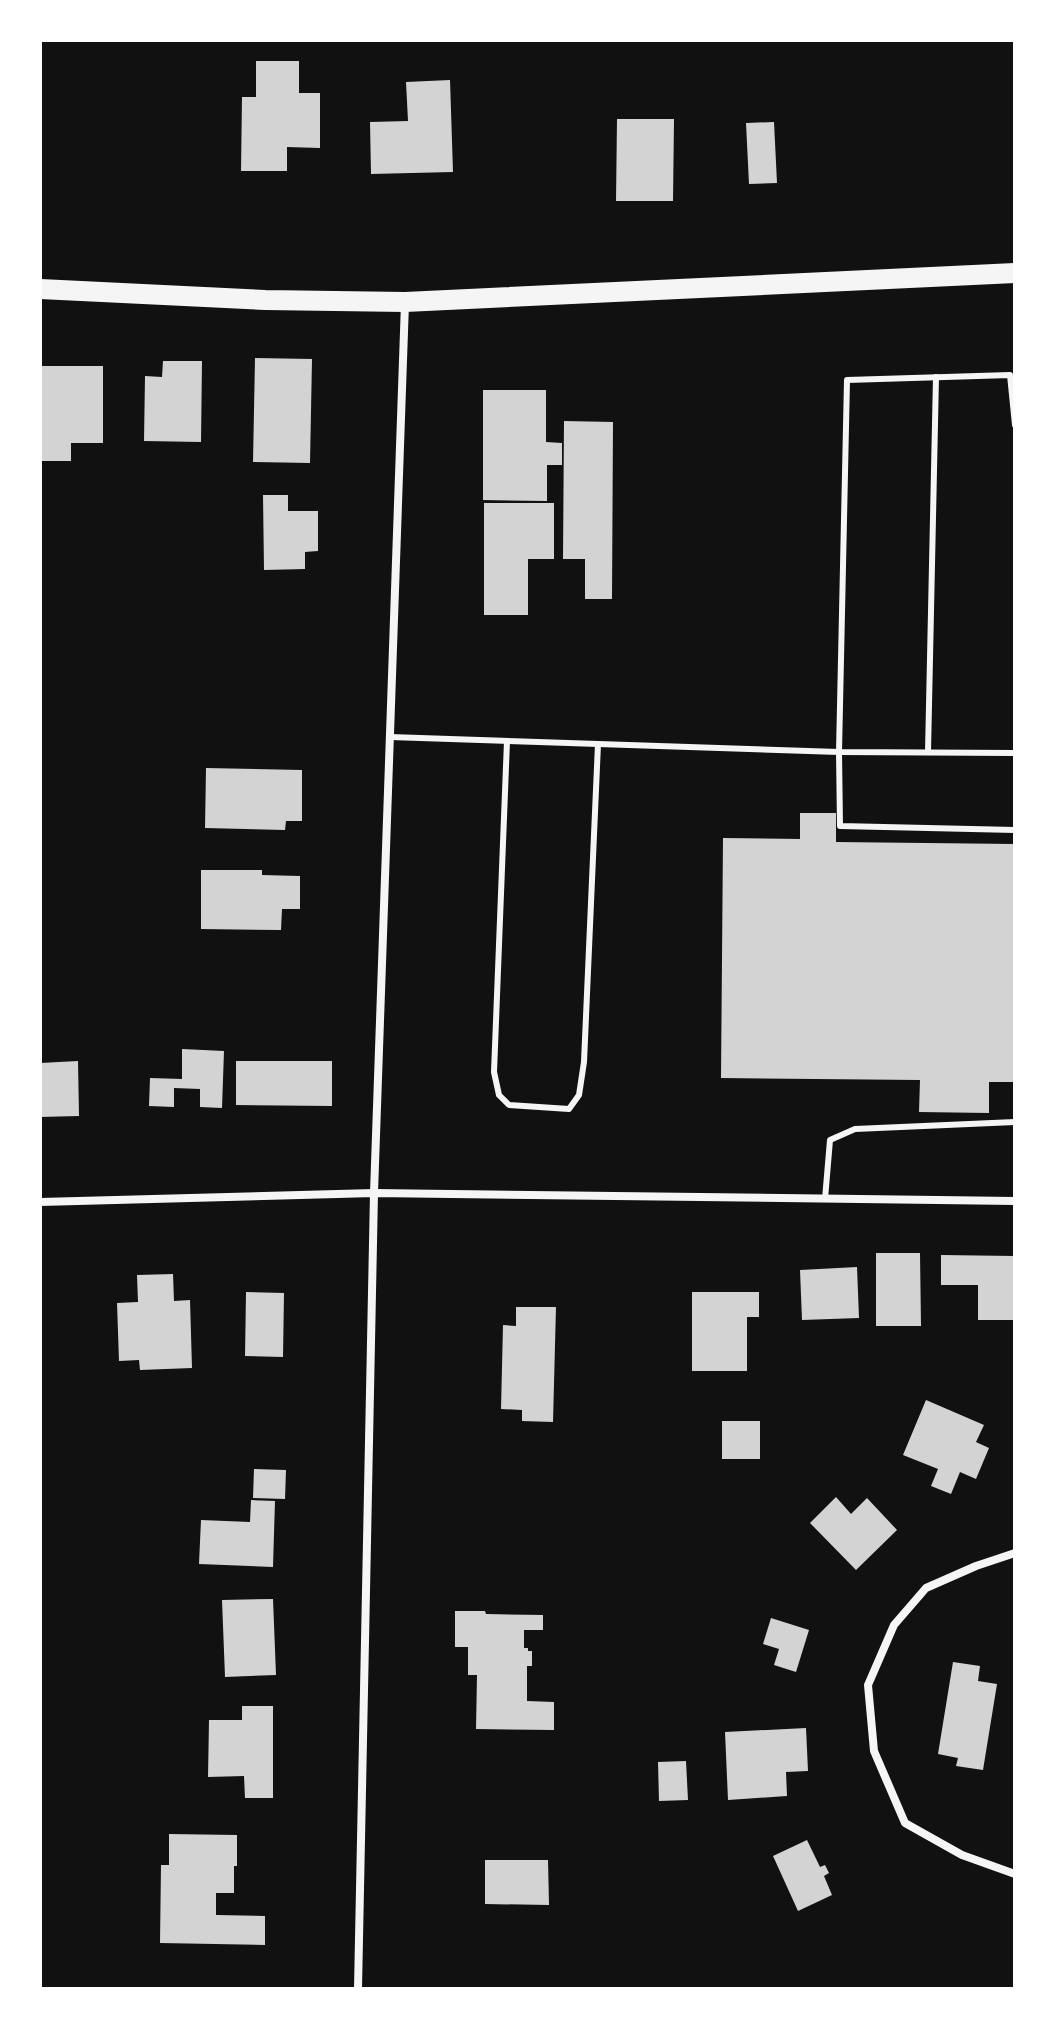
<svg xmlns="http://www.w3.org/2000/svg" width="1055" height="2029" font-family="Manrope,sans-serif">
  <style>
    .building { fill: #d3d3d3 }
    .lines { fill: none; stroke-linecap: round; stroke-linejoin: round }
    .service { stroke: #f5f5f5; stroke-width: 6 }
    .minor { stroke: #f5f5f5; stroke-width: 8 }
    .primary { stroke: #f5f5f5; stroke-width: 20 }
  </style>
  <rect width="100%" height="100%" fill="#111"/>
  <!-- building -->
  <g class="building">
    <path d="M256,61h43v32h21v55l-33,-1v24h-46l1,-74h14z"/>
    <path d="M450,80l3,92 -82,2 -1,-52 38,-1 -2,-39z"/>
    <path d="M617,119h57l-1,82h-57z"/>
    <path d="M774,122l3,61 -28,1 -3,-61z"/>
    <path d="M255,358l57,1 -2,104 -57,-1z"/>
    <path d="M163,361h39l-1,81 -57,-1 1,-65 17,1z"/>
    <path d="M40,366h63v77h-32v18h-31z"/>
    <path d="M483,390h63v52l16,1v22h-15v36l-64,-1z"/>
    <path d="M564,421l49,1 -1,177h-27v-40h-22z"/>
    <path d="M263,495h25v16h30v40l-13,1v17l-41,1z"/>
    <path d="M484,503h70v56h-26v56h-44z"/>
    <path d="M206,768l96,2v51h-16l-1,9 -80,-2z"/>
    <path d="M800,813h36v29l179,2v238h-26v31l-70,-1 1,-32 -199,-2 2,-240 77,1z"/>
    <path d="M201,870h61v5l38,1v33h-18l-1,21 -80,-1z"/>
    <path d="M182,1049l42,2 -2,57 -22,-1v-18l-26,-1v19l-25,-1 1,-28 32,1z"/>
    <path d="M78,1061l1,55 -39,1v-54z"/>
    <path d="M236,1061h96v45l-96,-1z"/>
    <path d="M876,1253h44l1,73h-45z"/>
    <path d="M941,1255l74,1v64h-37v-35h-37z"/>
    <path d="M857,1267l2,51 -57,2 -2,-50z"/>
    <path d="M173,1274l1,27 16,-1 2,68 -52,2 -1,-10 -20,1 -2,-58 21,-1 -1,-27z"/>
    <path d="M246,1292l38,1 -1,64 -38,-1z"/>
    <path d="M692,1292h67v25h-12v54h-55z"/>
    <path d="M516,1307h40l-3,115 -31,-1v-11l-21,-1 2,-84 13,1z"/>
    <path d="M926,1400l58,25 -8,17 13,6 -13,31 -16,-7 -9,22 -20,-8 7,-17 -35,-14z"/>
    <rect x="722" y="1421" width="38" height="38"/>
    <path d="M254,1469l32,1 -1,29 -32,-1z"/>
    <path d="M836,1497l15,17 16,-16 30,32 -41,40 -46,-47z"/>
    <path d="M251,1500l24,1 -2,66 -74,-3 2,-44 49,2z"/>
    <path d="M273,1599l3,76 -51,2 -3,-77z"/>
    <path d="M455,1611h30l1,3 57,1v15h-19v18h4v3h4v15h-5v35l27,1v28l-78,-1 1,-54h-9v-28h-13z"/>
    <path d="M771,1618l38,12 -13,42 -22,-7 5,-16 -16,-5z"/>
    <path d="M953,1662l27,4 -2,15 19,3 -14,86 -27,-4 2,-8 -20,-4z"/>
    <path d="M242,1706h31v92h-28l-1,-22 -36,1 1,-57h33z"/>
    <path d="M806,1728l2,43 -22,1 1,24 -59,4 -3,-68z"/>
    <path d="M686,1761l2,39 -29,1 -1,-39z"/>
    <path d="M169,1834l68,1v31h-3v27h-18v22l49,1v29l-105,-2 1,-78h8z"/>
    <path d="M807,1840l13,27 5,-2 4,8 -5,3 8,19 -34,16 -25,-55z"/>
    <path d="M485,1860h63l1,45 -64,-1z"/>
  </g>
  <g class="lines">
    <!-- service -->
    <g class="service">
      <path d="M1015,425l-5,-50 -163,5 -8,372 176,1"/>
      <path d="M390,737l449,15 1,74 175,4"/>
      <path d="M507,741l-13,331 5,23 10,10 60,4 10,-14 5,-33 14,-318"/>
      <path d="M928,752l8,-375"/>
      <path d="M825,1199l5,-59 25,-11 160,-7"/>
    </g>
    <!-- minor -->
    <g class="minor">
      <path d="M40,1202l334,-9 641,8"/>
      <path d="M1015,1553l-39,13 -50,22 -32,37 -26,60 6,66 31,72 57,32 53,19"/>
      <path d="M358,1989l16,-796 31,-890"/>
    </g>
    <!-- primary -->
    <path class="primary" d="M40,289l225,11 140,2 610,-29"/>
  </g>
  <!-- border -->
  <rect width="1055" height="2029" fill="none" stroke="#ffffff" stroke-width="84"/>
</svg>
